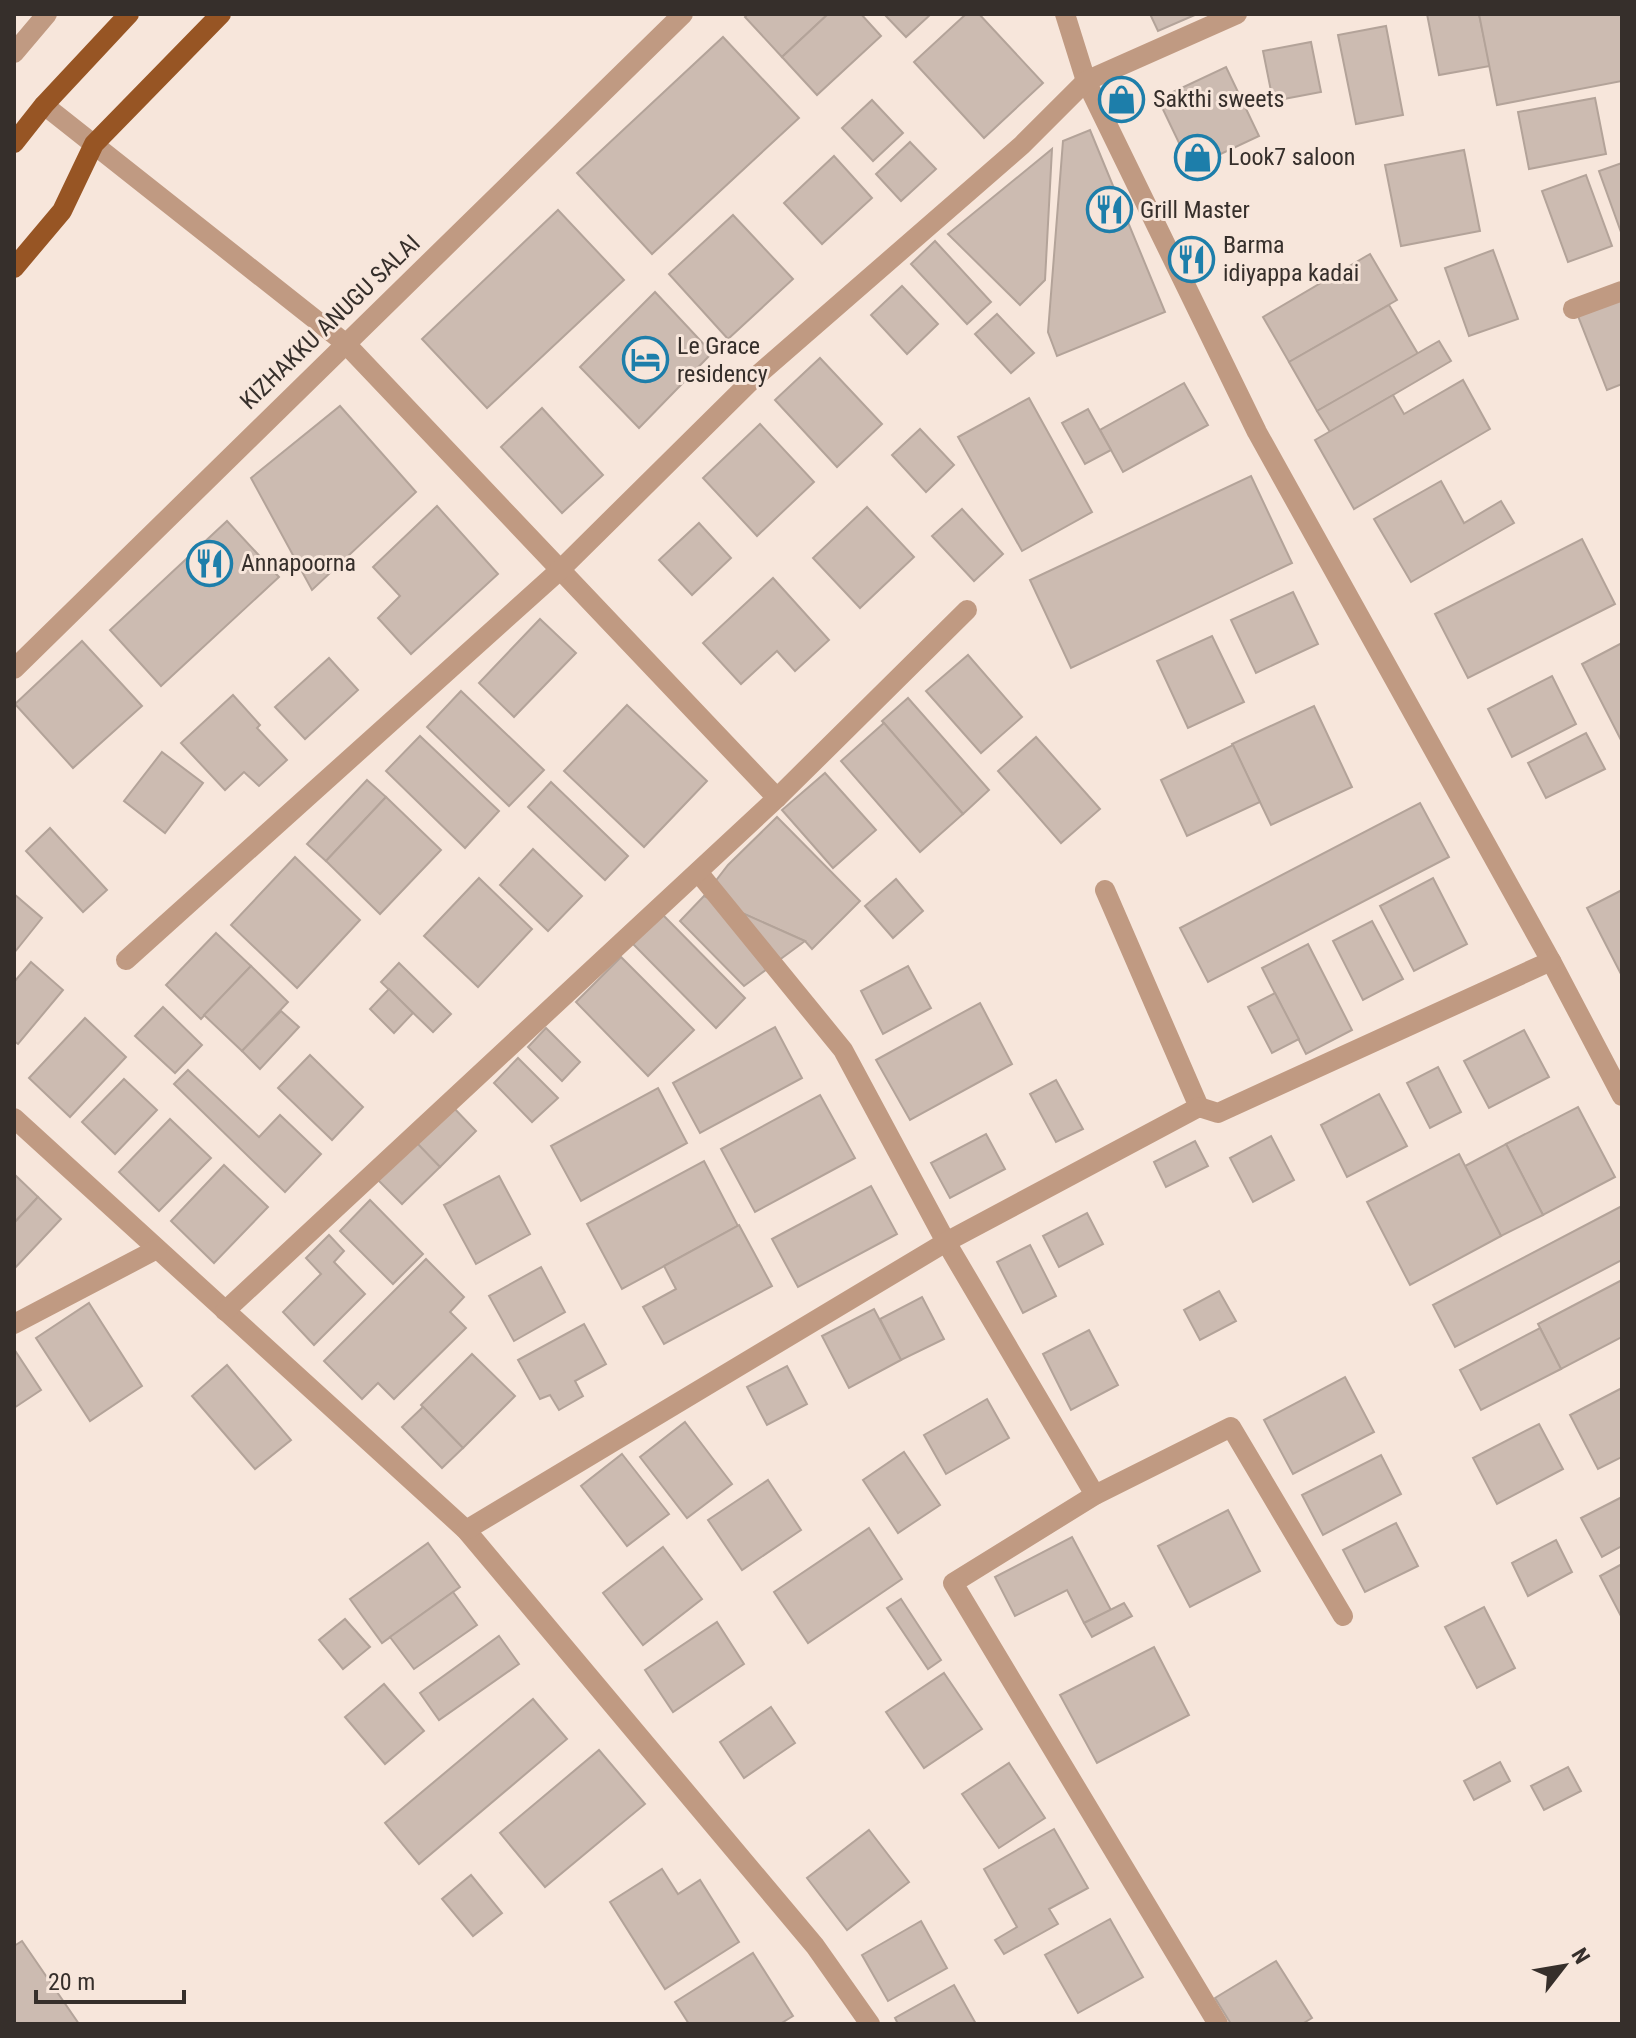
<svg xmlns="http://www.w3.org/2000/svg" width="1636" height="2038" font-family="'Roboto Condensed',sans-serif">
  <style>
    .building { fill: #ccbbb1; stroke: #b3a399; stroke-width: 2 }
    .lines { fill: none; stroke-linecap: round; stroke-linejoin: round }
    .minor { stroke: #c09a82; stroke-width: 20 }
    .major { stroke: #975524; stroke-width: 20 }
    .labels { text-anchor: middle; stroke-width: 6; stroke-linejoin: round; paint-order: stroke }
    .poi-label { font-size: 24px; fill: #362f2b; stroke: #f7e6db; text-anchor: start }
    .street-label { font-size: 24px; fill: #362f2b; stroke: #f7e6db }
  </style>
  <rect width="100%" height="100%" fill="#f7e6db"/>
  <!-- building -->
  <g class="building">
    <path d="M748,14h80l-46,43 -37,-40z"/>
    <path d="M828,14h33l20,22 -64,59 -35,-38z"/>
    <path d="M884,14h47l-25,23z"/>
    <path d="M966,14h13l64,69 -59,55 -70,-76z"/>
    <path d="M1150,14h47l-39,17z"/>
    <path d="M1427,14h52l11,52 -51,9z"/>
    <path d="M1479,14h143v67l-125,24z"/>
    <path d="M1386,26l17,89 -47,9 -18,-89z"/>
    <path d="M723,37l76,81 -147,136 -75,-81z"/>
    <path d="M1311,42l10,50 -48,9 -10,-50z"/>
    <path d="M1226,67l33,69 -68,32 -33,-69z"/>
    <path d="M1595,98l11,56 -77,15 -11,-57z"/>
    <path d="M872,100l31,33 -30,28 -31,-33z"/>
    <path d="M1090,130l75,182 -108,44 -9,-24 15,-191z"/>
    <path d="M910,142l26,27 -35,32 -25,-27z"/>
    <path d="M1052,149l-7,131 -25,25 -72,-71z"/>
    <path d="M1464,150l16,81 -79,15 -16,-81z"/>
    <path d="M834,156l38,42 -50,46 -38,-41z"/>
    <path d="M1622,163v72l-23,-64z"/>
    <path d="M1586,175l26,71 -44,16 -26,-71z"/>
    <path d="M558,210l66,70 -137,128 -65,-69z"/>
    <path d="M733,215l60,64 -65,60 -59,-65z"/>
    <path d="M935,241l56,61 -24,22 -56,-60z"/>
    <path d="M1493,250l25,69 -49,17 -24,-68z"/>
    <path d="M1370,254l27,46 -108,62 -26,-45z"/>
    <path d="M902,286l36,38 -31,30 -36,-39z"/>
    <path d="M655,292l57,61 -73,75 -59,-61z"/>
    <path d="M1622,298v86l-15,6 -29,-74z"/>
    <path d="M1389,305l29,49 -101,57 -28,-49z"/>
    <path d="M997,314l37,39 -23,20 -36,-39z"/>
    <path d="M1439,341l12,20 -121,71 -13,-21z"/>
    <path d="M820,358l62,66 -45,43 -62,-67z"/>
    <path d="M1463,380l27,49 -136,80 -39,-69 78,-45 11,19z"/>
    <path d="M1184,383l24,42 -85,47 -23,-42z"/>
    <path d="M1029,398l63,114 -70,39 -64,-114z"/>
    <path d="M340,406l76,86 -104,98 -61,-112z"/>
    <path d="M542,408l61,67 -41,38 -61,-66z"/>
    <path d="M1088,409l23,41 -26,14 -23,-41z"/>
    <path d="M760,424l54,58 -57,54 -54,-58z"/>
    <path d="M920,429l34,36 -28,27 -34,-37z"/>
    <path d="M1251,476l41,87 -221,105 -41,-88z"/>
    <path d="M1441,481l23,42 37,-22 13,22 -103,59 -37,-63z"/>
    <path d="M437,506l61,68 -87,80 -33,-36 22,-22 -27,-29z"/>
    <path d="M867,507l47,50 -54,51 -47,-50z"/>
    <path d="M962,509l41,45 -29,27 -42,-45z"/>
    <path d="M227,521l52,56 -118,109 -51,-56z"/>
    <path d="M699,523l32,35 -39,37 -33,-35z"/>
    <path d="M1582,539l33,65 -147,74 -33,-64z"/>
    <path d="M773,578l56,62 -34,31 -18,-20 -36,33 -38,-41z"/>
    <path d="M1293,592l25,52 -62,29 -25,-53z"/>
    <path d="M540,619l36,34 -62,64 -35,-34z"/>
    <path d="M1212,636l32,66 -56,26 -31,-67z"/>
    <path d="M82,641l60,65 -69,62 -58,-64z"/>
    <path d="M1622,643v99l-40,-78z"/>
    <path d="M968,655l54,62 -41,36 -55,-62z"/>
    <path d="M329,658l29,32 -53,49 -30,-32z"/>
    <path d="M1552,676l24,48 -64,33 -24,-48z"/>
    <path d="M461,691l83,79 -35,36 -82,-79z"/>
    <path d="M233,695l27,30 -3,3 30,32 -28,26 -15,-14 -19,18 -44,-47z"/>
    <path d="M908,698l81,92 -26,24 -81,-93z"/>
    <path d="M627,705l80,76 -63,66 -80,-76z"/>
    <path d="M1314,706l38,81 -81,38 -39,-81z"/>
    <path d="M884,723l79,91 -43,38 -79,-91z"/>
    <path d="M1586,733l19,36 -59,29 -18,-35z"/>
    <path d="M420,736l79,75 -34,37 -79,-77z"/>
    <path d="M1036,737l64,72 -39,34 -63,-72z"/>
    <path d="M1233,745l27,57 -73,34 -26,-56z"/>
    <path d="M162,752l41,31 -38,50 -41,-32z"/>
    <path d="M825,773l51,57 -43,38 -51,-58z"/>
    <path d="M367,780l19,17 -60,64 -19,-17z"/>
    <path d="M551,782l77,74 -23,24 -77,-73z"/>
    <path d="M386,797l55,53 -61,64 -54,-53z"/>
    <path d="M1420,803l29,54 -241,125 -28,-54z"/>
    <path d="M777,817l83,84 -48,48 -7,-8 -101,-45 24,-31z"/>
    <path d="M50,828l57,62 -24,22 -57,-61z"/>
    <path d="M533,849l49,47 -34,35 -48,-46z"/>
    <path d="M295,857l65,63 -63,68 -66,-63z"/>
    <path d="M479,878l53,51 -54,58 -54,-51z"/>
    <path d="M1433,878l34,66 -53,27 -34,-65z"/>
    <path d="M896,879l27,32 -30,27 -28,-32z"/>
    <path d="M1622,890v86l-35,-68z"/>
    <path d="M14,894l28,24 -28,35z"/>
    <path d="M704,896l101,45 -61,45 -64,-65z"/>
    <path d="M662,914l83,84 -29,30 -83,-84z"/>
    <path d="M1372,921l31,58 -40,21 -30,-59z"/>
    <path d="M216,933l35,33 -50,53 -35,-34z"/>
    <path d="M1308,944l44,86 -46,24 -44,-86z"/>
    <path d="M621,957l73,73 -46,46 -72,-74z"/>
    <path d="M31,962l32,28 -45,54 -4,-3v-59z"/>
    <path d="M399,963l52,51 -18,18 -52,-50z"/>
    <path d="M251,966l37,36 -46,49 -38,-36z"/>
    <path d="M908,966l23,42 -48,26 -22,-43z"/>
    <path d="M389,989l24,24 -19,20 -24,-24z"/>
    <path d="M1275,993l24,46 -27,14 -24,-46z"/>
    <path d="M980,1003l32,61 -102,56 -34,-60z"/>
    <path d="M163,1007l39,38 -27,28 -40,-37z"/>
    <path d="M281,1011l18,16 -39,42 -18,-18z"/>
    <path d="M85,1018l41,39 -56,60 -41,-39z"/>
    <path d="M775,1027l27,51 -102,55 -27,-50z"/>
    <path d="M546,1028l34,34 -18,19 -34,-34z"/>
    <path d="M1524,1030l25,47 -60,31 -25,-47z"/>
    <path d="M310,1055l53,52 -31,33 -54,-52z"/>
    <path d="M518,1058l40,40 -26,24 -38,-39z"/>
    <path d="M1438,1067l23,45 -31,16 -23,-45z"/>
    <path d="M188,1070l71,67 21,-22 41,39 -36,38 -111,-108z"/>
    <path d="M124,1079l33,31 -42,44 -33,-32z"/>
    <path d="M1056,1080l27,49 -27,13 -26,-48z"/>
    <path d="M658,1088l29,55 -106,58 -30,-55z"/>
    <path d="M1379,1094l28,52 -60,31 -26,-52z"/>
    <path d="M820,1095l35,63 -100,54 -34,-63z"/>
    <path d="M451,1105l25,26 -36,36 -26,-26z"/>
    <path d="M1578,1107l37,70 -72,38 -37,-71z"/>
    <path d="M170,1119l41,39 -52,53 -40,-39z"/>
    <path d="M986,1134l19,35 -55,29 -19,-35z"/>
    <path d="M1271,1136l23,44 -41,22 -23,-44z"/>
    <path d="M1195,1141l13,25 -42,21 -12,-25z"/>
    <path d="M416,1142l24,25 -38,37 -24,-24z"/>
    <path d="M1506,1144l37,71 -42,21 -36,-70z"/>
    <path d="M1459,1154l42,82 -91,49 -43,-83z"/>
    <path d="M704,1161l34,65 -116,63 -35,-65z"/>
    <path d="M224,1165l44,42 -54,56 -43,-42z"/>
    <path d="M14,1174l24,23 -24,26z"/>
    <path d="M499,1176l31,58 -54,30 -32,-59z"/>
    <path d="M871,1186l26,48 -99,53 -26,-48z"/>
    <path d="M38,1197l23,22 -47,50v-46z"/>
    <path d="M370,1200l53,54 -30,30 -53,-53z"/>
    <path d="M1622,1206v54l-167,87 -22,-42z"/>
    <path d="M1087,1213l16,31 -44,23 -16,-31z"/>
    <path d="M739,1225l33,61 -108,58 -21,-37 33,-18 -12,-23z"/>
    <path d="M329,1235l15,16 -10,11 31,32 -51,51 -31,-33 38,-38 -15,-16z"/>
    <path d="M1030,1245l26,51 -33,17 -26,-51z"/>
    <path d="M426,1259l38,38 -14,15 16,16 -72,71 -16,-16 -16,16 -38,-38z"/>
    <path d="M541,1267l24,45 -51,29 -25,-45z"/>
    <path d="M1622,1280v57l-61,32 -23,-45z"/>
    <path d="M1219,1291l17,30 -36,19 -16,-30z"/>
    <path d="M922,1297l22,42 -43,21 -21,-41z"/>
    <path d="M89,1303l53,83 -52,35 -54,-83z"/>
    <path d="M874,1309l27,51 -52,28 -27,-52z"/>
    <path d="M584,1324l22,40 -31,17 8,15 -24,14 -9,-15 -10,4 -22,-39z"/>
    <path d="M1540,1328l21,41 -80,41 -21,-40z"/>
    <path d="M1089,1330l29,55 -47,25 -28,-56z"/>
    <path d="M14,1349l27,41 -27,18z"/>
    <path d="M472,1354l43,42 -52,52 -42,-43z"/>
    <path d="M227,1365l64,75 -36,29 -63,-73z"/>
    <path d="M787,1366l20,38 -40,21 -20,-38z"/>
    <path d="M1345,1377l29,55 -81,42 -29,-54z"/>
    <path d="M1622,1388v69l-24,12 -28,-54z"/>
    <path d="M987,1399l22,39 -63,36 -22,-39z"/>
    <path d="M423,1407l40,41 -21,20 -40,-41z"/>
    <path d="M685,1422l47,62 -45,34 -47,-61z"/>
    <path d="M1539,1424l24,45 -66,35 -24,-46z"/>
    <path d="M904,1452l36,53 -42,28 -35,-53z"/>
    <path d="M622,1454l47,60 -42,32 -46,-60z"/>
    <path d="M1381,1455l20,39 -78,41 -21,-40z"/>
    <path d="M768,1480l33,50 -59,40 -34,-50z"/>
    <path d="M1622,1497v49l-20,11 -21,-39z"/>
    <path d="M1228,1510l32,61 -70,36 -32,-61z"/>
    <path d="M1396,1523l22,43 -53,26 -22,-42z"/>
    <path d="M869,1528l33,51 -94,64 -34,-51z"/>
    <path d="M1072,1537l39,73 -27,13 -17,-33 -52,26 -20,-39z"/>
    <path d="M1556,1540l16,32 -44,24 -16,-33z"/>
    <path d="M428,1543l32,44 -78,56 -32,-44z"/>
    <path d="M663,1547l39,52 -59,46 -40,-52z"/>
    <path d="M1622,1564v54l-22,-42z"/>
    <path d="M453,1592l24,33 -63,44 -24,-32z"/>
    <path d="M901,1599l40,61 -13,9 -41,-61z"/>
    <path d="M1124,1603l8,13 -40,21 -8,-14z"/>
    <path d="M1484,1607l31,61 -38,20 -32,-61z"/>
    <path d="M345,1619l25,28 -27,22 -24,-29z"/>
    <path d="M717,1622l27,42 -71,48 -28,-42z"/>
    <path d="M499,1636l20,28 -80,56 -19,-27z"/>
    <path d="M1154,1647l35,68 -92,48 -37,-68z"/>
    <path d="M944,1673l38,56 -58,39 -38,-56z"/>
    <path d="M384,1684l40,47 -39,33 -40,-47z"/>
    <path d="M533,1699l34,40 -148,125 -34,-41z"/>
    <path d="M771,1707l24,36 -51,35 -24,-36z"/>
    <path d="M599,1750l46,54 -100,83 -45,-54z"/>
    <path d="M1500,1762l10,19 -36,19 -10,-19z"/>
    <path d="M1009,1763l36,55 -46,30 -37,-54z"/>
    <path d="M1568,1767l13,24 -37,19 -13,-24z"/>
    <path d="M1054,1829l34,59 -39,21 9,15 -54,30 -9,-14 22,-13 -33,-58z"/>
    <path d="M869,1830l40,52 -62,48 -40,-52z"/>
    <path d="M662,1869l16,25 22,-14 39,62 -74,47 -55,-87z"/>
    <path d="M471,1875l31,38 -29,23 -31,-37z"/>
    <path d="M1110,1919l33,58 -65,36 -33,-58z"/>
    <path d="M921,1921l26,47 -59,33 -26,-46z"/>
    <path d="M22,1941l57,83h-65v-78z"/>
    <path d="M753,1953l40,63 -13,8h-91l-14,-22z"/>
    <path d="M1276,1961l36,57 -10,6h-71l-16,-26z"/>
    <path d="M954,1985l22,39h-78l-3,-6z"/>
  </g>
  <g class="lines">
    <!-- minor -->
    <g class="minor">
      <path d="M1065,14l21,67 171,351 294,529 71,135"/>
      <path d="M14,53l33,-39"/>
      <path d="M44,105l301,238 432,455"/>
      <path d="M1573,309l49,-18"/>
      <path d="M14,669l669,-655"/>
      <path d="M698,872l145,178 103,192 149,253"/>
      <path d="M1105,890l94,217"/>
      <path d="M126,960l435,-391 191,-189 270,-235 64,-64 151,-67"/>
      <path d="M14,1118l452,412 349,416 55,78"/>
      <path d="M225,1311l552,-513 190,-188"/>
      <path d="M14,1324l143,-75"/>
      <path d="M466,1530l480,-288 253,-135 19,6 333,-152"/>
      <path d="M1218,2024l-265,-441 142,-88 136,-68 112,189"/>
    </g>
    <!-- major -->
    <g class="major">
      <path d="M14,143l30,-38 85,-91"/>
      <path d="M14,268l48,-57 32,-67 127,-130"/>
    </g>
  </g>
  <!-- icons -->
  <defs>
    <symbol id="shop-ring" viewBox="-11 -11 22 22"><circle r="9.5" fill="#f7e6db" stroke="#1d7eaa" stroke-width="1.5"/><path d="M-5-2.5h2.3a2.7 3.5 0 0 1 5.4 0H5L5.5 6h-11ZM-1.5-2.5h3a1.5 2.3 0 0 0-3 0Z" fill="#1d7eaa"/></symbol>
    <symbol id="restaurant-ring" viewBox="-11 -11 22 22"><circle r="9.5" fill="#f7e6db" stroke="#1d7eaa" stroke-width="1.5"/><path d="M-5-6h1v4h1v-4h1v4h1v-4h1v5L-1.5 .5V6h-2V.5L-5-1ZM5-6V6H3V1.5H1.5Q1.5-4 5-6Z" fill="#1d7eaa"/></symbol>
    <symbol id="hotel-ring" viewBox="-11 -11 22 22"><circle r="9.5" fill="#f7e6db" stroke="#1d7eaa" stroke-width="1.5"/><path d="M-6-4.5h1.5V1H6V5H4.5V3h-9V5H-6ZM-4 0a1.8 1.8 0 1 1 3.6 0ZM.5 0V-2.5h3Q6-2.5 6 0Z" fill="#1d7eaa"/></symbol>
  </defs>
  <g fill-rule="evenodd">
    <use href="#shop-ring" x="1096" y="74" width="51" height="51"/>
    <use href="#shop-ring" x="1172" y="132" width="51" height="51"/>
    <use href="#restaurant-ring" x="1084" y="184" width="51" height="51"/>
    <use href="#restaurant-ring" x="1166" y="234" width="51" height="51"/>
    <use href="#hotel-ring" x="620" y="334" width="51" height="51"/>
    <use href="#restaurant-ring" x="184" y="538" width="51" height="51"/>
  </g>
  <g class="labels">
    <!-- poi labels -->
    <g class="poi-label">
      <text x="1153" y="107">Sakthi sweets</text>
      <text x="1228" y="165">Look7 saloon</text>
      <text x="1140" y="218">Grill Master</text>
      <text x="1223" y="253">Barma<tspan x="1223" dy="28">idiyappa kadai</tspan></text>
      <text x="677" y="354">Le Grace<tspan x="677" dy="28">residency</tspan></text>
      <text x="241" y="571">Annapoorna</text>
    </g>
    <!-- street labels -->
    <g class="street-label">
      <text transform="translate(330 322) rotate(-44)" y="8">KIZHAKKU ANUGU SALAI</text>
    </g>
  </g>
  <!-- border -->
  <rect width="1636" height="2038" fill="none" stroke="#362f2b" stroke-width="32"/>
  <!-- north arrow -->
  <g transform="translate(1564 1966) rotate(59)" stroke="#f7e6db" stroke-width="6" paint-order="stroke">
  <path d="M0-6L14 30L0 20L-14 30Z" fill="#362f2b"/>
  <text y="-12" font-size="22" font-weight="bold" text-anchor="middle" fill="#362f2b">N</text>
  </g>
  <!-- scale -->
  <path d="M36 1990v12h148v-12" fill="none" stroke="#362f2b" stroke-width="4"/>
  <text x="48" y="1990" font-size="24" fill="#362f2b" stroke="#f7e6db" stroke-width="6" paint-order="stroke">20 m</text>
</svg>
